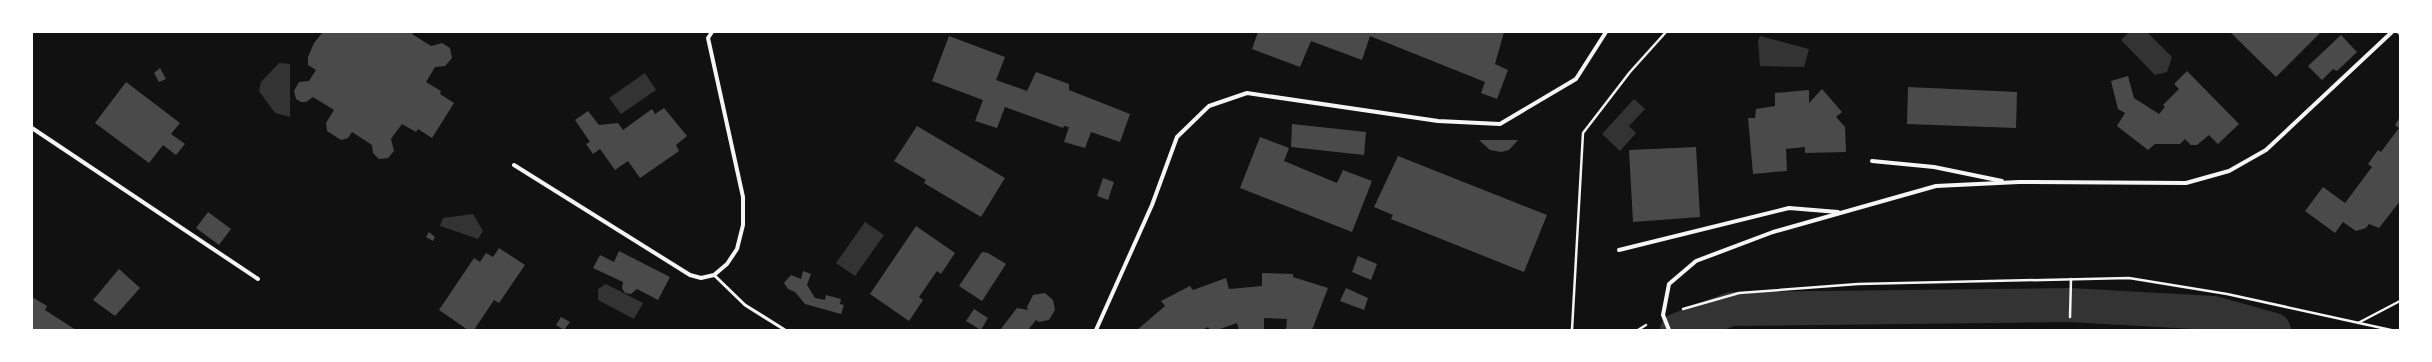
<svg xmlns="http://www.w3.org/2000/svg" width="2432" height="362" font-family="Poppins,sans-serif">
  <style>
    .water { fill: #333 }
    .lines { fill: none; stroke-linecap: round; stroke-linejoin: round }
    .canal { stroke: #333; stroke-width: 34 }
    .building { fill: #4a4a4a }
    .path { stroke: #f5f5f5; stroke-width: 2.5 }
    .service { stroke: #f5f5f5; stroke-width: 3 }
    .minor { stroke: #f5f5f5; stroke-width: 4 }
  </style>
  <rect width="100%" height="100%" fill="#111"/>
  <!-- water -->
  <g class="water">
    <path d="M2129,32h18l25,25 -5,15 -12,3 -34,-35z"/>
    <path d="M1760,36l49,13 -5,18 -44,-1 -2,-25z"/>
    <path d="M279,63l11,1v53l-15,-4 -16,-22 2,-9z"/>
    <path d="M645,73l11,17 -35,24 -12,-16z"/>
    <path d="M1634,99l11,10 -16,17 7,7 -16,18 -18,-17z"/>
    <path d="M473,214l10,17 -5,8 -38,-13 3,-8z"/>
    <path d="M865,222l19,13 -29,41 -19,-13z"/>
    <path d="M606,284l37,19 -9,16 -36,-19v-11z"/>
  </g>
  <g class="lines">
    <!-- canal -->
    <path class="canal" d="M1677,330l54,-21 338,-4 144,8 61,17"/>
  </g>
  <!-- building -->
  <g class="building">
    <path d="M323,32h91l-2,2 19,12 11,-3 8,5 2,10 -7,8 -10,1 -9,15 15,9 -1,3 14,9 -22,35 -14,-9 -2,3 -14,-8 -11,15 3,12 -6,7 -9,1 -6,-6 -1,-8 -20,-13 -4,6 -7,2 -14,-9 -1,-8 8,-13 -21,-13 -7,5h-5l-5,-3 -2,-8 5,-9 10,-1 7,-11 -8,-5v-8l6,-14z"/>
    <path d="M1258,32h246l-9,32 13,6 -11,29 -16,-6 4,-11 -115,-46 -8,24 -51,-19 -11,26 -48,-18z"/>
    <path d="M2230,32h91l-45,45z"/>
    <path d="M2341,35l16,17 -20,19 -4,-2 -11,11 -14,-14z"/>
    <path d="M949,36l56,21 -9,23 31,11 9,-19 33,12v6l61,24 -10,28 -29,-10 -6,16 -21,-6 5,-15 -5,-1 -1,2 -58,-21 -8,21 -22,-7 8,-21 -51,-19z"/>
    <path d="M160,68l6,11 -7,3 -5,-9z"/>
    <path d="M2187,71l52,53 -21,20 -9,-9 -12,10h-6l-6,-6 -5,5h-25l-7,6 -31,-24 8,-13 -7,-4 -7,-28 17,-5 6,22 25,16 6,-7 -2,-2 16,-16 -5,-5z"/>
    <path d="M126,82l54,41 -9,11 14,10 -9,11 -13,-10 -14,18 -54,-40z"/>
    <path d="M1908,87l109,5 -1,36 -109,-4z"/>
    <path d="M1822,89l20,23 -6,5 9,10 1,25 -41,1v-6l-19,2 1,22 -34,3 -5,-56h7l1,-9 19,-3v-13l34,-3v13z"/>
    <path d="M664,108l23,28 -11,9 3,6 -39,27 -12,-17 -13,9 -15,-21 -7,5 -7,-10 4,-2 -15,-22 13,-9 11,14 19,-2 5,7 29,-21 3,5z"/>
    <path d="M2400,117v84l-21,27 -10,-4 -3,4 -10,3 -13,-9 -8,11 -30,-22 18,-24 22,16 27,-36 -4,-3 10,-14 3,2 18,-24 -4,-3z"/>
    <path d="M1292,124l74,8 -2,23 -73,-8z"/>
    <path d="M917,126l88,52 -24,39 -57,-34 2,-3 -32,-19z"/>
    <path d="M1260,137l29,11 -5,13 53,22 6,-13 29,11 -20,51 -112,-44z"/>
    <path d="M1479,140h39l-9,10 -8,2 -11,-2z"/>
    <path d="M1696,147l4,70 -67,5 -4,-72z"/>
    <path d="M1398,156l149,59 -23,57 -133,-53 2,-4 -19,-8z"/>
    <path d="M1103,178l11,4 -6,18 -11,-4z"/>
    <path d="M208,212l23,17 -12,16 -23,-17z"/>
    <path d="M916,226l39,27 -14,21 -4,-3 -18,26 4,3 -14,21 -39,-27z"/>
    <path d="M429,232l6,5 -2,4 -7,-4z"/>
    <path d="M499,248l26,17 -26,38 -5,-3 -20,30h-6l-29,-20 35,-52 6,4 6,-9 7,4z"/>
    <path d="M619,251l51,26 -12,23 -21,-11 -6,5 -6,-1 -3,-5 1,-6 -30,-14 7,-13 14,7z"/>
    <path d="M982,252l6,1 18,11 -24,37 -23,-15z"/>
    <path d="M1358,256l19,8 -6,16 -19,-8z"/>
    <path d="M119,269l21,19 -25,28 -22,-16z"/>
    <path d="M803,271l8,3 -4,11 8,13 10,2 1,-5 15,4 -1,5 4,1 -3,9 -36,-10 -10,-12 -7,-3 -4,-6 7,-8 10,4z"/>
    <path d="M1262,273l31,1v3l35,11 -16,42h-26l1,-11 -23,-1v12h-25l-2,-7 -20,7h-7l-2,-3 -6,3h-65l28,-24 -4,-5 29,-15 3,4 33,-12 3,11 33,-3z"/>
    <path d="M1346,288l22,10 -4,12 -24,-9z"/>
    <path d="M1045,293l8,7 2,10 -6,10 -10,2 -3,-2 -8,10h-28l17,-22 11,2 -1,-3 6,-12z"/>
    <path d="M32,297l15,9 -2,4 31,20h-44z"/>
    <path d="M974,309l14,9 -7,12 -15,-9z"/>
    <path d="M561,317l9,5 -6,8 -8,-5z"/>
  </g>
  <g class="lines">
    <!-- path -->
    <g class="path">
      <path d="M1683,309l56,-16 119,-9 271,-6 98,16 164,36"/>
      <path d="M2070,317l1,-38"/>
      <path d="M2358,323l42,-22"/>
      <path d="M1572,330l11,-197 47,-61 36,-40"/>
      <path d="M1638,330l8,-5"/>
    </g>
    <!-- service -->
    <path class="service" d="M714,275l31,30 40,25"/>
    <!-- minor -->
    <g class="minor">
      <path d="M2399,32l1,1"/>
      <path d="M32,128l226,151"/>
      <path d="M1872,161l62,6 68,14"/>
      <path d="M514,165l176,110 11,3 13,-3 13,-11 10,-15 6,-24v-28l-35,-159 4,-6"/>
      <path d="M1619,250l170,-42 49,4"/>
      <path d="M1096,330l56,-125 25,-68 32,-31 38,-13 191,28 62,3 76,-45 30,-47"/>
      <path d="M1669,330l-6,-15 6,-31 27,-23 77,-29 163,-46 83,-4 167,1 43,-12 37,-21 126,-118"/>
    </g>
  </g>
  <!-- border -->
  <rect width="2432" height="362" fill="none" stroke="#ffffff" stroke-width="66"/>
</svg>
